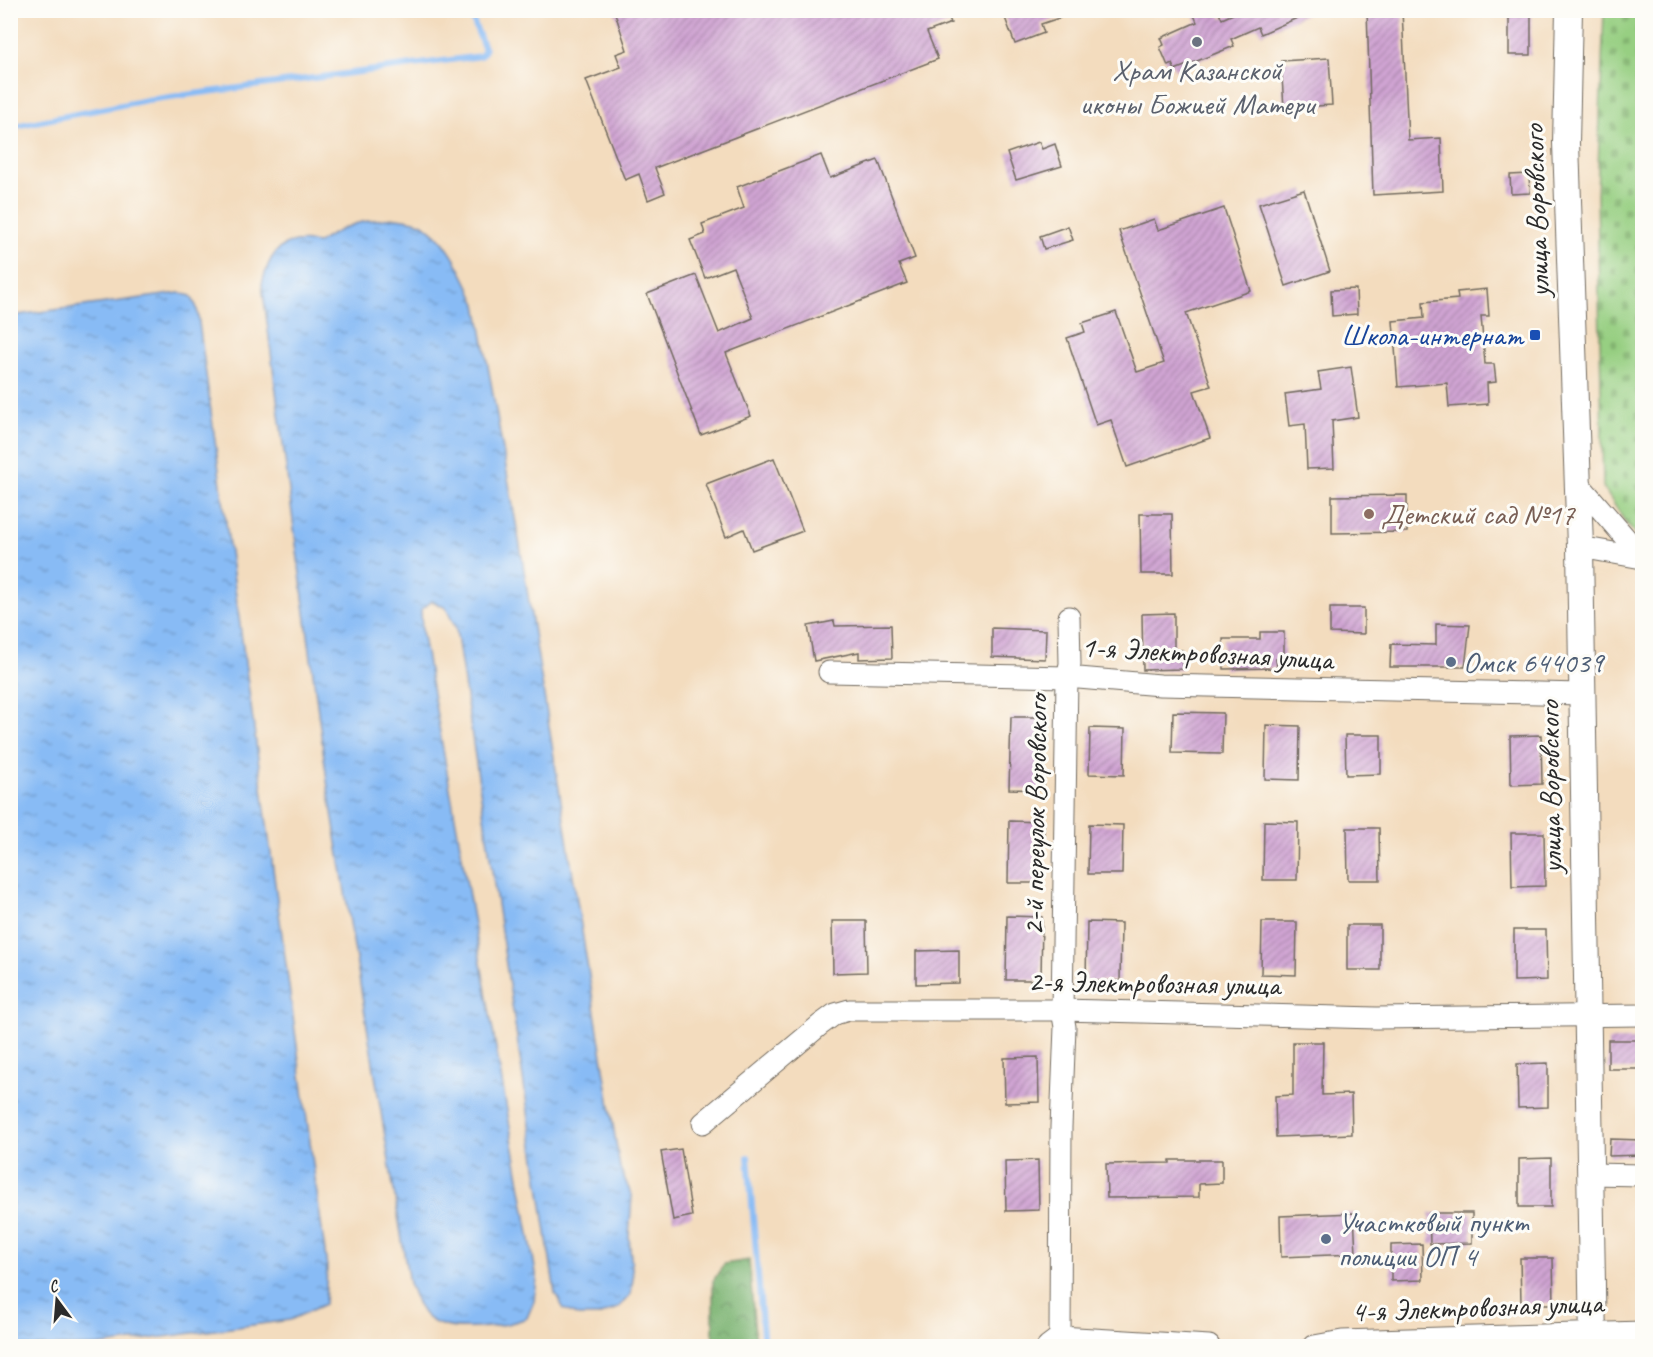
<svg xmlns="http://www.w3.org/2000/svg" width="1653" height="1357" font-family="Caveat,sans-serif">
  <style>
    .forest { fill: url(#forest-crowns); stroke: #526e4e; stroke-width: 1.5 }
    .cemetery { fill: url(#cemetery-stones); stroke: #617d56; stroke-width: 1.5 }
    .water { fill: url(#water-ripples); stroke: #5a7390; stroke-width: 1.5 }
    .lines { fill: none; stroke-linecap: round; stroke-linejoin: round }
    .stream { stroke: #88bbf5; stroke-width: 6 }
    .building { fill: url(#building-hatch) }
    .minor-casing { stroke: #71695e; stroke-width: 23 }
    .major-casing { stroke: #71695e; stroke-width: 28 }
    .minor { stroke: #fff; stroke-width: 21 }
    .major { stroke: #fff; stroke-width: 26 }
    .worship-dot { fill: #6b7280; stroke: #fdfcf7; stroke-width: 2 }
    .transit-dot { fill: #1a4fb4; stroke: #fdfcf7; stroke-width: 2 }
    .education-dot { fill: #8d6e63; stroke: #fdfcf7; stroke-width: 2 }
    .service-dot { fill: #5c6f8a; stroke: #fdfcf7; stroke-width: 2 }
    .labels { text-anchor: middle; stroke-width: 6; stroke-linejoin: round; paint-order: stroke }
    .worship-label { font-size: 30px; fill: #5b616d; stroke: #fdfcf7 }
    .street-label { font-size: 30px; fill: #2b2b2b; stroke: #fdfcf7 }
    .transit-label { font-size: 30px; fill: #164399; stroke: #fdfcf7; text-anchor: end }
    .education-label { font-size: 30px; fill: #785e54; stroke: #fdfcf7; text-anchor: start }
    .service-label { font-size: 30px; fill: #4e5e75; stroke: #fdfcf7; text-anchor: start }
  </style>
  <defs>
    <pattern id="forest-crowns" width="20" height="18" patternUnits="userSpaceOnUse" patternTransform="scale(1.5)"><rect width="20" height="18" fill="#79b270"/><path d="M2 6a3 3 0 1 1 6 0M12 15a3 3 0 1 1 6 0" fill="none" stroke="#63915c"/></pattern>
    <pattern id="cemetery-stones" width="16" height="16" patternUnits="userSpaceOnUse" patternTransform="scale(1.5)"><rect width="16" height="16" fill="#97cf82"/><path d="M2 7V4a2 2 0 0 1 4 0v3zM10 15v-3a2 2 0 0 1 4 0v3z" fill="#82b270"/></pattern>
    <pattern id="water-ripples" width="26" height="14" patternUnits="userSpaceOnUse" patternTransform="scale(1.5)"><rect width="26" height="14" fill="#88bbf5"/><path d="M2 4q2-2 4 0t4 0M15 11q2-2 4 0t4 0" fill="none" stroke="#6f98c7"/></pattern>
    <pattern id="building-hatch" width="6" height="6" patternUnits="userSpaceOnUse" patternTransform="scale(1.5)"><rect width="6" height="6" fill="#d0a4d3"/><path d="M-1 1l2-2M0 6l6-6M5 7l2-2" fill="none" stroke="#a986ab"/></pattern>
  </defs>
  <rect width="100%" height="100%" fill="#fdfcf7"/>
  <filter id="ink" filterUnits="userSpaceOnUse"><feTurbulence type="fractalNoise" baseFrequency=".0167" numOctaves="2"/><feDisplacementMap in="SourceGraphic" scale="12" xChannelSelector="R" yChannelSelector="G"/><feConvolveMatrix kernelMatrix="1 2 1 2 8 2 1 2 1" color-interpolation-filters="sRGB"/></filter>
  <filter id="wash" filterUnits="userSpaceOnUse"><feTurbulence type="fractalNoise" baseFrequency=".008" numOctaves="4" result="noise"/><feDisplacementMap in="SourceGraphic" scale="24" xChannelSelector="R" yChannelSelector="G"/><feGaussianBlur stdDeviation="1.35" result="paint"/><feColorMatrix in="noise" values="0 0 0 0 0 0 0 0 0 0 0 0 0 0 0 0 0 1.4 0 .05"/><feComposite in="paint" operator="in"/></filter>
  <g filter="url(#wash)">
    <rect width="100%" height="100%" fill="#f3dcbe"/>
    <!-- forest -->
    <path class="forest" d="M749,1260l7,86h-43v-65l11,-17z"/>
    <!-- cemetery -->
    <path class="cemetery" d="M1604,11h38v531l-16,-19 -23,-36 -6,-292z"/>
    <!-- water -->
    <g class="water">
      <path d="M397,218c8,1 17,2 24,5 28,15 43,54 56,81l43,242 100,622 12,28 -3,41 4,41 -2,16 -13,14 -20,8h-20l-14,-7 -9,-16 -99,-664 -10,-21 -14,-7 -11,9 1,21 115,648 -3,22 -7,17c-25,9 -85,20 -104,-5 -6,-8 -10,-20 -14,-30l-81,-495 -66,-504c8,-32 19,-48 56,-41 30,-20 44,-23 79,-25z"/>
      <path d="M179,293l12,3 6,12 130,959 -2,37 -35,16 -194,26h-85v-1030z"/>
    </g>
    <g class="lines">
      <!-- stream -->
      <g class="stream">
        <path d="M10,127l137,-27 334,-44 4,-6 -16,-40"/>
        <path d="M748,1157l16,189"/>
      </g>
    </g>
    <g id="blocks">
      <!-- building -->
      <g class="building">
        <path d="M614,10h332l5,13 -24,9 11,27 -283,109 10,25 -17,7 -9,-26 -14,6 -39,-100 35,-13 -5,-13 11,-4z"/>
        <path d="M1002,10h71l1,3 -33,11 3,9 -29,11z"/>
        <path d="M1203,10h15l4,9 20,-9h73l-54,24 -3,-7 -27,12 3,7 -59,24 -3,-6 -4,2 -8,-19 4,-2 -3,-7 36,-16 -3,-7z"/>
        <path d="M1367,10h35l6,130 33,-2 2,53 -70,4z"/>
        <rect x="1509" y="10" width="22" height="45"/>
        <path d="M1329,58l3,47 -48,3 -3,-47z"/>
        <path d="M1039,142l3,7 13,-5 7,22 -46,14 -9,-27z"/>
        <path d="M821,155l9,23 48,-18 37,98 -16,6 8,19 -181,70 25,63 -50,19 -54,-141 49,-19 23,58 34,-15 -20,-51 -28,11 -15,-38 15,-6 -3,-10 42,-16 -7,-21z"/>
        <path d="M1529,174l1,19 -19,1 -1,-19z"/>
        <path d="M1304,190l26,81 -44,15 -27,-82z"/>
        <path d="M1224,208l27,83 -65,22 25,73 -17,5 16,47 -83,29 -16,-47 -15,5 -29,-87 18,-6 -3,-9 34,-11 21,60 27,-9 -45,-132 35,-12 4,11z"/>
        <path d="M1068,226l5,14 -29,9 -4,-13z"/>
        <path d="M1356,289l1,25 -25,2 -1,-26z"/>
        <path d="M1487,289l2,27h-8l4,48h9l2,18 -9,1 1,21 -39,3 -2,-24 -49,4 -5,-66 31,-3 -1,-16 35,-3 -1,-7z"/>
        <path d="M1351,367l7,50 -26,4 2,47 -27,1 -2,-45 -16,2 -4,-32 36,-5 -3,-17z"/>
        <path d="M774,458l29,73 -51,19 -8,-21 -18,8 -20,-53z"/>
        <path d="M1407,495v37l-75,1v-37z"/>
        <path d="M1140,514h32l1,60h-32z"/>
        <path d="M1330,608h34v26l-34,-1z"/>
        <path d="M1174,613v37h8l1,19 -40,1 -1,-56z"/>
        <path d="M834,621l1,5 56,-1 1,33 -33,1v-7l-45,9 -6,-35z"/>
        <path d="M1436,624l34,1 -5,42h-75l1,-23 45,1z"/>
        <path d="M992,628l54,2 -1,29 -53,-2z"/>
        <path d="M1260,632h24v27h-8l1,9 -53,1 -1,-30h37z"/>
        <path d="M1173,712l50,1 -1,41 -50,-1z"/>
        <path d="M1011,717h34l-1,73 -35,-1z"/>
        <path d="M1266,725l34,1 -1,54 -34,-1z"/>
        <path d="M1090,728l35,1 -1,46 -35,-1z"/>
        <path d="M1345,735h36v39l-35,1z"/>
        <path d="M1541,735l1,49 -31,1 -1,-49z"/>
        <path d="M1009,821l35,1 -1,61h-35z"/>
        <path d="M1264,821l34,1 -1,58h-34z"/>
        <path d="M1089,824l34,1 -1,49h-34z"/>
        <path d="M1347,828h32l1,52h-32z"/>
        <path d="M1511,833h33l1,53 -33,1z"/>
        <path d="M1007,916l35,1 -1,63h-35z"/>
        <path d="M832,921h34l1,51 -34,1z"/>
        <path d="M1087,922l34,1 -1,58h-34z"/>
        <path d="M1262,922h35l-1,53 -35,-1z"/>
        <rect x="1347" y="925" width="33" height="45"/>
        <path d="M1514,930h32l1,50 -33,1z"/>
        <path d="M959,950v33l-43,1v-33z"/>
        <rect x="1608" y="1040" width="34" height="29"/>
        <path d="M1293,1042h30l-1,53 29,-1 1,40 -76,3 -1,-41 18,-1z"/>
        <path d="M1038,1057l1,45 -34,1 -1,-45z"/>
        <path d="M1548,1063v44l-30,1 -1,-44z"/>
        <path d="M1610,1139l32,1v15l-33,1z"/>
        <path d="M681,1149l11,67 -19,4 -12,-68z"/>
        <path d="M1551,1158v49h-32v-48z"/>
        <path d="M1038,1160l1,50 -33,1 -1,-50z"/>
        <path d="M1170,1160h52v23l-23,1v13l-92,1 -1,-34 64,-1z"/>
        <path d="M1354,1213l2,41 -75,3 -1,-41z"/>
        <path d="M1429,1213h43v30l-42,1z"/>
        <path d="M1422,1244l1,36 -32,1v-36z"/>
        <path d="M1520,1258h33l1,46h-33z"/>
      </g>
    </g>
  </g>
  <g filter="url(#ink)">
    <use href="#blocks" fill-opacity="0" stroke="#71695e" stroke-width="1.5"/>
    <g class="lines">
      <defs>
        <g id="minor">
          <path d="M1578,483l64,74"/>
          <path d="M1580,547l62,11"/>
          <path d="M829,672l238,5 93,8 422,9"/>
          <path d="M703,1123l117,-98 15,-11 14,-4h213l314,8 266,-3"/>
          <path d="M1590,1174l52,1"/>
          <path d="M1060,1337l1,-210 4,-100 -3,-17 5,-333 3,-13 -1,-47"/>
          <path d="M1048,1346l12,-9 149,9"/>
          <path d="M1314,1346l28,-5 300,-9"/>
        </g>
        <path id="major" d="M1569,10l-3,133 14,404 13,799"/>
      </defs>
      <!-- minor casing -->
      <use href="#minor" class="minor-casing"/>
      <!-- major casing -->
      <use href="#major" class="major-casing"/>
      <!-- minor -->
      <use href="#minor" class="minor"/>
      <!-- major -->
      <use href="#major" class="major"/>
    </g>
  </g>
  <!-- markers -->
  <circle class="worship-dot" cx="1197" cy="42" r="6"/>
  <rect class="transit-dot" x="1529" y="329" width="12" height="12" rx="3"/>
  <circle class="education-dot" cx="1369" cy="514" r="6"/>
  <g class="service-dot">
    <circle cx="1451" cy="662" r="6"/>
    <circle cx="1326" cy="1239" r="6"/>
  </g>
  <g class="labels">
    <!-- worship labels -->
    <g class="worship-label">
      <text x="1197" y="80">Храм Казанской<tspan x="1197" dy="34">иконы Божией Матери</tspan></text>
    </g>
    <!-- street labels -->
    <g class="street-label">
      <text transform="translate(1536 211) rotate(-92)" y="10">улица Воровского</text>
      <text transform="translate(1207 653) rotate(3)" y="10">1-я Электровозная улица</text>
      <text transform="translate(1550 787) rotate(-91)" y="10">улица Воровского</text>
      <text transform="translate(1035 815) rotate(-89)" y="10">2-й переулок Воровского</text>
      <text transform="translate(1154 983) rotate(1)" y="10">2-я Электровозная улица</text>
      <text transform="translate(1477 1307) rotate(-2)" y="10">4-я Электровозная улица</text>
    </g>
    <!-- transit labels -->
    <g class="transit-label">
      <text x="1523" y="345">Школа-интернат</text>
    </g>
    <!-- education labels -->
    <g class="education-label">
      <text x="1381" y="524">Детский сад №17</text>
    </g>
    <!-- service labels -->
    <g class="service-label">
      <text x="1463" y="672">Омск 644039</text>
      <text x="1338" y="1232">Участковый пункт<tspan x="1338" dy="34">полиции ОП 4</tspan></text>
    </g>
  </g>
  <!-- margin -->
  <rect width="1653" height="1357" fill="none" stroke="#fdfcf7" stroke-width="36"/>
  <!-- north arrow -->
  <g transform="translate(57 1300) rotate(344)" stroke="#fdfcf7" stroke-width="4.5" paint-order="stroke">
  <path d="M0-4.5L10 22L0 15L-10 22Z" fill="#2b2b2b"/>
  <text y="-9" font-size="16" font-weight="bold" text-anchor="middle" fill="#2b2b2b">С</text>
  </g>
</svg>
